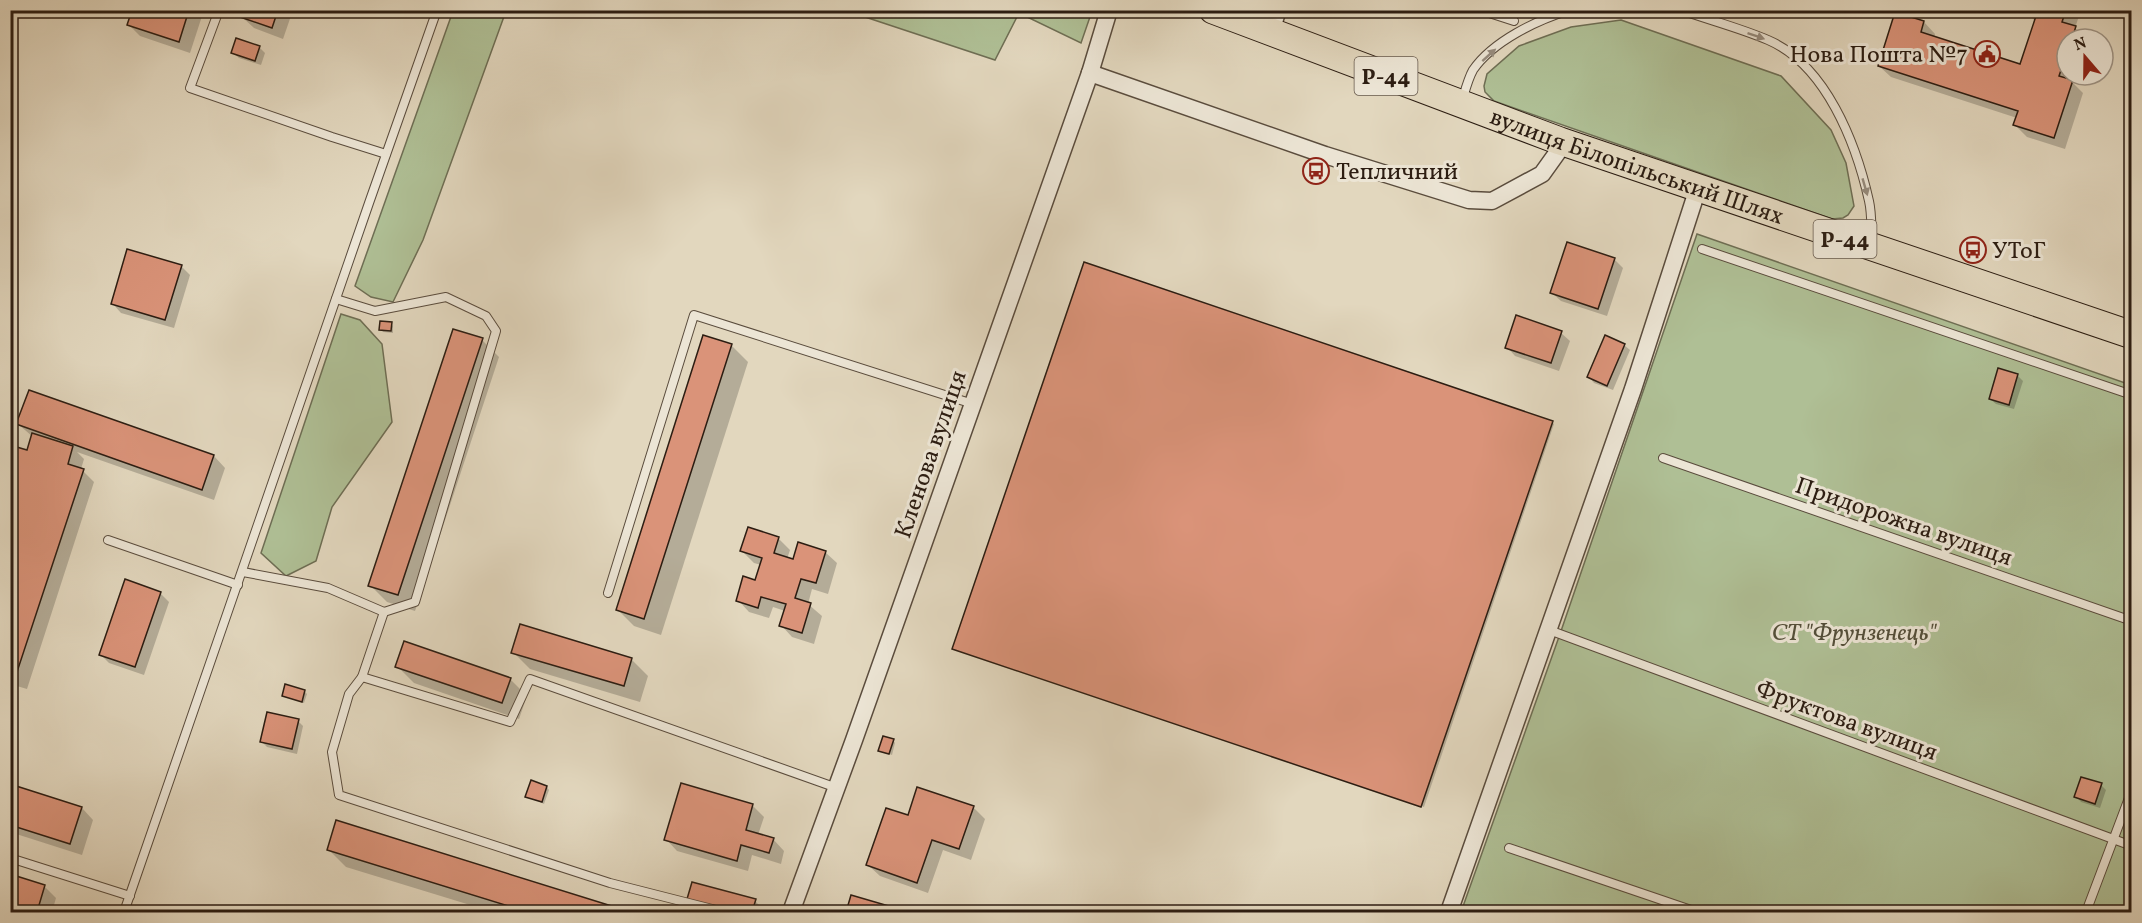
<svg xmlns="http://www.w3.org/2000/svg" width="2142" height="923" font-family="Vollkorn,serif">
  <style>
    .green { fill: #afbf95; stroke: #6e6e54; stroke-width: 1.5 }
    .shadow { fill: #0003 }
    .building { fill: #da9379; stroke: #2c1d12; stroke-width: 1.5 }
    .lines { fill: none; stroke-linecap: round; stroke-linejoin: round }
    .service-casing { stroke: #5a4c3d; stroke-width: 10 }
    .minor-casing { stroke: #5a4c3d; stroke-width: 19 }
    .primary-casing { stroke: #2c1d12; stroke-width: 29 }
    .service { stroke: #ece5d5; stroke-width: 8 }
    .minor { stroke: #ece5d5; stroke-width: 16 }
    .primary { stroke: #e2d7be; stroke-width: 27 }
    .oneway { fill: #968b7d }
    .labels { text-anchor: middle; stroke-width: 6; stroke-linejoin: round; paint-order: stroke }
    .shield { fill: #ece5d5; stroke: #66594c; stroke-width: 1.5 }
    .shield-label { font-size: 22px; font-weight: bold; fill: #2c1d12 }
    .poi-label { font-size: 24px; fill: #2c1d12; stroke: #ece5d5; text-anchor: start }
    .street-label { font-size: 24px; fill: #2c1d12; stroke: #ece5d5 }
    .park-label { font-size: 24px; font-style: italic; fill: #534e39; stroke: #ece5d5 }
  </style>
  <rect width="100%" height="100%" fill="#e2d7be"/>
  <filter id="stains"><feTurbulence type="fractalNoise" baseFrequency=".00333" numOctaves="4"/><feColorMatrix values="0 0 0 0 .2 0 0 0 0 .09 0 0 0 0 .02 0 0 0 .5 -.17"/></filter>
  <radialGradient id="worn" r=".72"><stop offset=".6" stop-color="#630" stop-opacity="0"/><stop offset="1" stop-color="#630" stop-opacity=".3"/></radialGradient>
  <!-- green -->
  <g class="green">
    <path d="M453,11h53l-83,229 -30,62 -22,-5 -16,-11z"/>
    <path d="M847,11h245l-11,32 -62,-30 -24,47z"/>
    <path d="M1621,20l160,56 50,54 15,33 8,43 -6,9 -5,3 -11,1 -338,-118 -9,-9 -1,-6 3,-12 32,-28 52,-19z"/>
    <path d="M1697,234l434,151v527h-670l99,-278z"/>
    <path d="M341,314l19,6 22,24 10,78 -60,85 -16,54 -30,15 -25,-23z"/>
  </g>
  <!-- shadow -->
  <g class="shadow">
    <path d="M133,10h71l-14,43 -50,-17 -11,-11z"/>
    <path d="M244,10h49l-10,29 -29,-11 -12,-11z"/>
    <path d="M2027,10h54l-6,18 11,11h-19v36h8l-3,7 11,11 -18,56 -38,-12 -12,-12 2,-7 -126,-41 -12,-11 45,-44 11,12 -1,4 87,28 14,-45 -8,-9z"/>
    <path d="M259,47l6,6 -4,12 -22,-7 -6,-5z"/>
    <path d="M1614,259l9,9 -16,48 -46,-15 -9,-8z"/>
    <path d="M181,266l9,9 -16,53 -53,-15 -8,-9z"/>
    <path d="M391,324l2,2v7l-10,-1 -2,-3z"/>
    <path d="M1561,333l9,8 -11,30 -44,-15 -8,-9z"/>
    <path d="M482,340l17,17 -84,254 -28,-9 -17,-17z"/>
    <path d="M731,345l17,17 -87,273 -27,-9 -17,-17z"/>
    <path d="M1624,345l6,5 -17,40 -19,-7 -5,-6z"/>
    <path d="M2017,375l6,6 -9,28 -18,-5 -6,-5z"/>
    <path d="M30,391l184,65 11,12 -11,32 -137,-48 7,7 -3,10 13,13 -67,207 -17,-5v-237l18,5 5,-15 -15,-13z"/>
    <path d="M1552,422l2,2 -130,383 -469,-159z"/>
    <path d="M778,538l12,12 -3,9 7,2 31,-9 12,11 -9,31 -16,-5 -4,15 14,12 -8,28 -22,-7 -11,-12 4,-14 -12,-4 -4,11 -20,-6 -11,-12 18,-18 5,-17 -7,-2 -12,-12z"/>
    <path d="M160,593l9,9 -25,73 -35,-12 -8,-8z"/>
    <path d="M513,652l118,7 17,17 -8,26 -110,-33z"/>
    <path d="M397,666l113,13 17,17 -8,23 -105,-36z"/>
    <path d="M304,691l3,3 -3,9 -21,-7z"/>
    <path d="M298,721l5,5 -6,28 -30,-7 -5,-5z"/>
    <path d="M893,740l2,3 -3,12 -12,-5z"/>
    <path d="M10,785l72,23 11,12 -11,35 -72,-23z"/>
    <path d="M2101,785l5,5 -6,18 -19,-6 -5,-6z"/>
    <path d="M547,787l2,3 -5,14 -17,-8z"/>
    <path d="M752,805l12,12 -6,18 15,4 11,12 -3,13 -29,-9 -4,16 -71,-20 -11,-12z"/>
    <path d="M973,807l12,12 -14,41 -28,-10 -15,43 -48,-17 -12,-11 40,-48z"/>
    <path d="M329,850l288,59 3,3h-127l-147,-45z"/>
    <path d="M10,876l35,11 11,11 -4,14h-42z"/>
    <path d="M852,897l46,14 2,1h-53z"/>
    <path d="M755,901l8,8v3h-49z"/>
  </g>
  <!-- building -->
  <g class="building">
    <path d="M132,10h57l-10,32 -52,-17z"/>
    <path d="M243,10h35l-6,18 -32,-11z"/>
    <path d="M2026,10h40l-4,12 14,4 -4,13h-5v14l-8,23 14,4 -19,58 -41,-13 5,-14 -140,-45 17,-54 29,9 -3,11 99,32 16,-48 -11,-3z"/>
    <path d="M236,38l24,8 -5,15 -24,-8z"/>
    <path d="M1567,242l48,16 -17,51 -48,-16z"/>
    <path d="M127,249l55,16 -17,55 -54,-16z"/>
    <path d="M1084,262l469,159 -132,386 -469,-158z"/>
    <path d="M1516,315l46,16 -11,32 -46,-15z"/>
    <path d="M380,321l12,1 -1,9 -12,-1z"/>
    <path d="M453,329l30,9 -85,257 -30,-9z"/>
    <path d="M703,335l29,9 -88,275 -28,-9z"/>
    <path d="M1605,335l20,9 -18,42 -20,-9z"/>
    <path d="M1998,368l20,6 -9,31 -20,-6z"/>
    <path d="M29,390l185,65 -12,35 -186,-66z"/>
    <path d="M32,433l41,13 -5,18 16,5 -69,209 -5,-1v-232l17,5z"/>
    <path d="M748,527l31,10 -5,16 19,6 5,-17 28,9 -10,32 -15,-4 -6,19 16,5 -9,30 -23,-7 7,-22 -25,-7 -3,11 -22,-7 7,-25 12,4 7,-22 -22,-7z"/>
    <path d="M125,579l36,13 -26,75 -36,-12z"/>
    <path d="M520,624l112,34 -8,28 -113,-33z"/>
    <path d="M404,641l107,37 -9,25 -107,-36z"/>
    <path d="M285,684l20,6 -3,12 -20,-6z"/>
    <path d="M267,712l32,7 -7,30 -32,-7z"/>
    <path d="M883,736l11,3 -5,15 -11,-3z"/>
    <path d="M2081,777l21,6 -7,21 -21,-7z"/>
    <path d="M531,780l16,6 -5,16 -17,-5z"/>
    <path d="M681,783l72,21 -7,26 28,8 -5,15 -28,-8 -4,16 -73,-21z"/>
    <path d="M10,784l72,23 -12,37 -60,-19z"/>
    <path d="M917,787l57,19 -15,43 -27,-9 -15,43 -51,-18 20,-57 22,7z"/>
    <path d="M336,820l282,88 -2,4h-88l-201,-62z"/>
    <path d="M10,874l35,11 -8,27h-27z"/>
    <path d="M692,882l64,17 -4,13h-20l-45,-13z"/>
    <path d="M851,895l48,14 -1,3h-52z"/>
  </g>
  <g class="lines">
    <defs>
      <g id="service">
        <path d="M219,10l-29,78 142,49 54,17"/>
        <path d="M1480,10l34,11"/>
        <path d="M1681,10c28,10 59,18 87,30 58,25 88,103 101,161 3,13 2,27 3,41"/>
        <path d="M1462,101c3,-10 6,-22 11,-31 20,-29 64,-50 97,-60"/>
        <path d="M1702,249l430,146"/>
        <path d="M336,299l39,12 71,-14 40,19 10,15 -81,271 -31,10 -22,65"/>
        <path d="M1663,458l469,163"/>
        <path d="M108,540l130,45"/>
        <path d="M243,572l85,16 56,24"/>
        <path d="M608,593l86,-278 279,89"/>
        <path d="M1549,630l583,216"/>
        <path d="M1509,848l188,64"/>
        <path d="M10,858l120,38"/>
        <path d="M124,912l245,-709 68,-193"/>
        <path d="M724,912l-114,-29 -271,-88 -7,-43 17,-58 13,-17 148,45 20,-43 307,109"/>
        <path d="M2086,912l46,-122"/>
      </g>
      <g id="minor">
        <path d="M1270,33l8,-23"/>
        <path d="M1090,73l235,82 144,45 23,1 50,-27 15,-21 3,-12"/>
        <path d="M791,912l63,-172 236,-667 19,-63"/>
        <path d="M1449,912l184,-523 65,-201"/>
      </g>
      <g id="primary">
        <path id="s1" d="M1213,10l347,131 572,194"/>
      </g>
    </defs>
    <!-- service casing -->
    <use href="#service" class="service-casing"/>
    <!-- minor casing -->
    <use href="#minor" class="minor-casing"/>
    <!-- primary casing -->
    <use href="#primary" class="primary-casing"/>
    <!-- service -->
    <use href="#service" class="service"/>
    <!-- minor -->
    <use href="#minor" class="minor"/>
    <!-- primary -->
    <use href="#primary" class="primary"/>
  </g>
  <!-- one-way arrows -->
  <defs><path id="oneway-solid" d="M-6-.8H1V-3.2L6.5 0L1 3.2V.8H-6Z" transform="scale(1.5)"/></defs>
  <g class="oneway">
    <use href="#oneway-solid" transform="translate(1756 36) rotate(19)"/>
    <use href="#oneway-solid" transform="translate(1489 55) rotate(-42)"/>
    <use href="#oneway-solid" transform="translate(1865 187) rotate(74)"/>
  </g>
  <!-- icons -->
  <defs>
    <symbol id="civic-ring" viewBox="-11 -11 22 22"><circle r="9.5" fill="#ece5d5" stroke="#8f2418" stroke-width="1.5"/><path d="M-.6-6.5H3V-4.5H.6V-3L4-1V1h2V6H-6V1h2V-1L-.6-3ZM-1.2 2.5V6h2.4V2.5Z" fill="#8f2418"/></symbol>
    <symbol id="bus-ring" viewBox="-11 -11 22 22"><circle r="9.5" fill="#ece5d5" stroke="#8f2418" stroke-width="1.5"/><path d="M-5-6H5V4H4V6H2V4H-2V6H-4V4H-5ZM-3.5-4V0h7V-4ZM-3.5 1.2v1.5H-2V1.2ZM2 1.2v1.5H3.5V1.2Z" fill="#8f2418"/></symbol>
  </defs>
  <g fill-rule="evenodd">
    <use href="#civic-ring" x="1972" y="39" width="30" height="30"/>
    <use href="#bus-ring" x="1301" y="156" width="30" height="30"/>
    <use href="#bus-ring" x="1958" y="235" width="30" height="30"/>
  </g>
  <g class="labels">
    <!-- shield labels -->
    <g class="shield">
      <rect x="1354.5" y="57" width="63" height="38" rx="4.5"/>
      <rect x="1813.5" y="220" width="63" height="38" rx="4.5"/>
    </g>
    <g class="shield-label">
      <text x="1386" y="84">Р-44</text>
      <text x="1845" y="247">Р-44</text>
    </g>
    <!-- poi labels -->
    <g class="poi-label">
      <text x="1968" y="62" text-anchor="end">Нова Пошта №7</text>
      <text x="1336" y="179">Тепличний</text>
      <text x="1992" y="258">УТоГ</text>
    </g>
    <!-- street labels -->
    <g class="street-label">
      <text dy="8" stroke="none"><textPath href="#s1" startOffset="452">вулиця Білопільський Шлях</textPath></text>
      <text transform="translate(930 454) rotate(-71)" y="8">Кленова вулиця</text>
      <text transform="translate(1904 521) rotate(19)" y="8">Придорожна вулиця</text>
      <text transform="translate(1847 720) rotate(20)" y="8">Фруктова вулиця</text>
    </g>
    <!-- park labels -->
    <g class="park-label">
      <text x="1854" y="640">СТ "Фрунзенець"</text>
    </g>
  </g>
  <!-- margin -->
  <rect width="2142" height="923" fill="none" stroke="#e2d7be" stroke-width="36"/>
  <rect x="12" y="12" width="2118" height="899" fill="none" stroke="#2c1d12" stroke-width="3"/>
  <rect x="18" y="18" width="2106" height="887" fill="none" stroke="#2c1d12" stroke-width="1.5"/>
  <!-- north arrow -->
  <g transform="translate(2085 57) rotate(340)"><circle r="28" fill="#ece5d5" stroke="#9f9587" stroke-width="1.5"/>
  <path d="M0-4.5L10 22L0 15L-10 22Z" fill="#8f2418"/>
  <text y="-9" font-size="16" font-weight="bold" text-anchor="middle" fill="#2c1d12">N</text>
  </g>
  <rect width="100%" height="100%" filter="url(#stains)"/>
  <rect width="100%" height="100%" fill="url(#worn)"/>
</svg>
